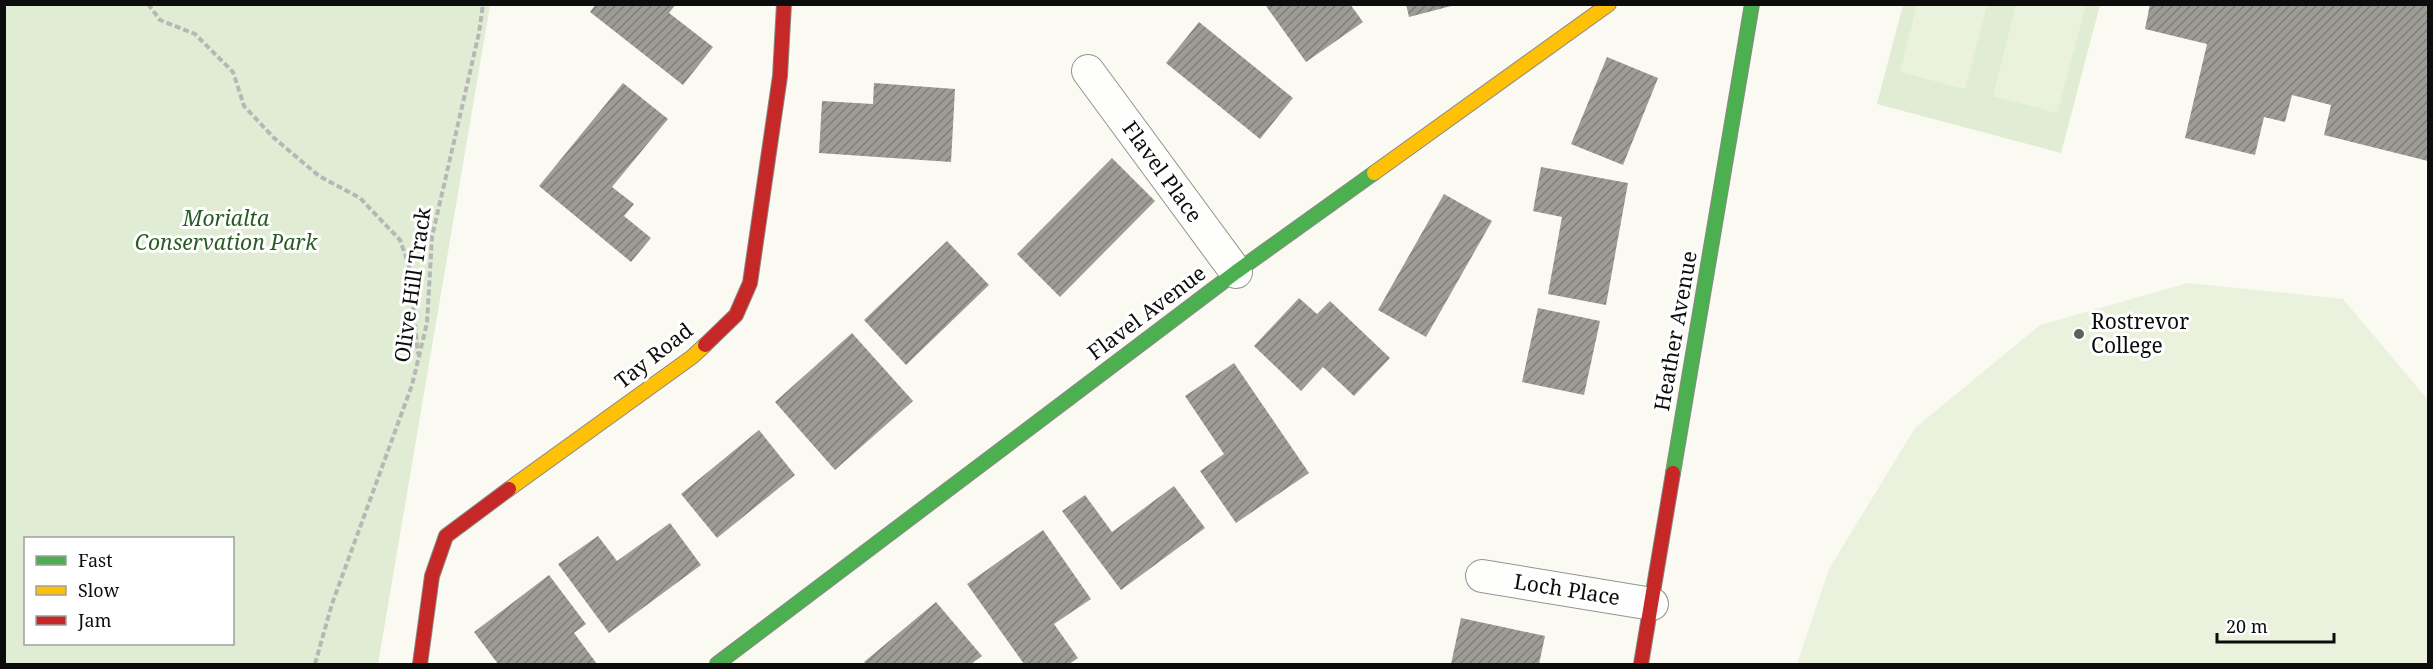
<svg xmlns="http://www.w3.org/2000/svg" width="2433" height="669" font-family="'Noto Serif',serif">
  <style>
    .park { fill: #e0edd4; fill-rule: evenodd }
    .pitch { fill: #eaf2dd }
    .building { fill: url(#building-hatch) }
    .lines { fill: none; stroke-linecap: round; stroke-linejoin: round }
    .street-casing { stroke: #939390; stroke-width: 34 }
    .fast-casing { stroke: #8a8986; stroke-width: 16 }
    .slow-casing { stroke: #8a8986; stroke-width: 16 }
    .jam-casing { stroke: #8a8986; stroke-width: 16 }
    .path { stroke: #b7b7b6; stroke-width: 4; stroke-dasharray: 6 3; stroke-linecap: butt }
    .street { stroke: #fefefd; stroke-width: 32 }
    .fast { stroke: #4caf50; stroke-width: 14 }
    .slow { stroke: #ffc107; stroke-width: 14 }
    .jam { stroke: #c62828; stroke-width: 14 }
    .poi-dot { fill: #5f5f5c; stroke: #fff; stroke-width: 2 }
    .labels { text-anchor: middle; stroke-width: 6; stroke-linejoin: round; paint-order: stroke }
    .street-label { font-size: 21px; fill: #0c0c0c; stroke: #fff }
    .park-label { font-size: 21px; font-style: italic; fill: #295c24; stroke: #fff }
    .poi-label { font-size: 21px; fill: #0c0c0c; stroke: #fff; text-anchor: start }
  </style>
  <defs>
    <pattern id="building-hatch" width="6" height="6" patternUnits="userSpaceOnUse" patternTransform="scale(1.5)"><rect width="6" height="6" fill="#9d9c97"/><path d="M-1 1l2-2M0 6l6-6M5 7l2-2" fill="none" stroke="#7e7e7a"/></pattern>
  </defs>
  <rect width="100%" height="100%" fill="#faf9f2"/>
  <!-- park -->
  <g class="park">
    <path d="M4,5h486l-112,659h-373zM26,538h206v106h-206z"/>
    <path d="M1903,5h197l-39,148 -184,-49z"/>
  </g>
  <!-- pitch -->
  <g class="pitch">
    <path d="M1917,5h70l-22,84 -65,-17z"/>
    <path d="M2016,5h70l-29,108 -64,-17z"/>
    <path d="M2188,283l155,16 85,101v264h-631l32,-95 86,-141 125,-103z"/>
  </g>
  <!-- building -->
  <g class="building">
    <path d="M596,4h80l-7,9 44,34 -30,38 -93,-73z"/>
    <path d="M1267,4h83l13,18 -57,40 -40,-56z"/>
    <path d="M1406,4h49v1l-46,12z"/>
    <path d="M2150,4h278v157l-104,-26 7,-30 -39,-10 -7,27 -21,-5 -9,38 -70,-17 22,-94 -62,-15z"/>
    <path d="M1199,22l94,76 -33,41 -94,-76z"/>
    <path d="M1607,57l51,21 -35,87 -52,-21z"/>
    <path d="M623,83l45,36 -56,68 22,17 -10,12 27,22 -20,24 -92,-76z"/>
    <path d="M874,83l81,6 -4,73 -132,-9 3,-52 51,3z"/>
    <path d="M1112,158l43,43 -95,96 -43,-43z"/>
    <path d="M1541,167l87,16 -22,122 -58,-11 14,-77 -29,-6z"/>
    <path d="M1444,194l48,27 -66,116 -48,-27z"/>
    <path d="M947,241l42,44 -83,80 -42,-45z"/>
    <path d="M1299,298l18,16 13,-13 60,57 -36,38 -31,-29 -22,24 -47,-45z"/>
    <path d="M1538,308l62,13 -16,74 -62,-13z"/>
    <path d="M852,333l61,68 -78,69 -60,-68z"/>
    <path d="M1234,363l75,110 -73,50 -36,-52 24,-17 -39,-58z"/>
    <path d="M759,430l36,45 -78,63 -36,-44z"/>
    <path d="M1174,486l31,42 -84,62 -59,-79 23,-16 27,37z"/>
    <path d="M670,523l31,42 -92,68 -51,-69 40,-28 19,25z"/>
    <path d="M1043,530l48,69 -37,25 24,34 -9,6h-45l-57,-80z"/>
    <path d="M549,575l37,49 -12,9 23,31h-99l-24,-32z"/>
    <path d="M936,602l46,54 -11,8h-105l-2,-2z"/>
    <path d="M1461,618l84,18 -6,28h-88z"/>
  </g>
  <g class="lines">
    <defs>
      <g id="street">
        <path d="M1088,71l148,201"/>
        <path d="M1482,576l170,28"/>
      </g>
      <g id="fast">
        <path d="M1673,473l79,-469"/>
        <path d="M717,664l519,-392 138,-99"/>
      </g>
      <g id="slow">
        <path d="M1374,173l235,-169"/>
        <path d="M509,489l183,-132 13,-12"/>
      </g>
      <g id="jam">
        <path d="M705,345l31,-30 14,-32 30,-207 4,-72"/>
        <path d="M420,664l12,-88 14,-40 63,-47"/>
        <path d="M1641,664l32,-191"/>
      </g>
    </defs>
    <!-- street casing -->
    <use href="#street" class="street-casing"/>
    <!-- fast casing -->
    <use href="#fast" class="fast-casing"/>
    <!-- slow casing -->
    <use href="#slow" class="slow-casing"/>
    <!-- jam casing -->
    <use href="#jam" class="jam-casing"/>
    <!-- path -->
    <g class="path">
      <path d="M148,4l12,16 35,14 38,38 11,34 30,32 45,38 41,22 40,42 9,25 9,89"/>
      <path d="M315,664l17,-60 80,-219 15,-62 5,-86 47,-204 4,-29"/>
    </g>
    <!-- street -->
    <use href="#street" class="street"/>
    <!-- fast -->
    <use href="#fast" class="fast"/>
    <!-- slow -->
    <use href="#slow" class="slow"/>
    <!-- jam -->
    <use href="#jam" class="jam"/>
  </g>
  <!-- markers -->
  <circle class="poi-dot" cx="2079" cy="334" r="6"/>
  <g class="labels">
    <!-- street labels -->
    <g class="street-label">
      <text transform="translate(1162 172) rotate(54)" y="7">Flavel Place</text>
      <text transform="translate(413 285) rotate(-82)" y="7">Olive Hill Track</text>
      <text transform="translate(1147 313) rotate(-37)" y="7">Flavel Avenue</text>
      <text transform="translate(1676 331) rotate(-80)" y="7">Heather Avenue</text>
      <text transform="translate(654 356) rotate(-38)" y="7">Tay Road</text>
      <text transform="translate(1567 590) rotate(9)" y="7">Loch Place</text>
    </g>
    <!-- park labels -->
    <g class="park-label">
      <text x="226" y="226">Morialta<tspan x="226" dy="24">Conservation Park</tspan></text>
    </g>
    <!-- poi labels -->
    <g class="poi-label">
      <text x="2091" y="329">Rostrevor<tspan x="2091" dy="24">College</tspan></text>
    </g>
  </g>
  <!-- border -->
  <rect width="2433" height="669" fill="none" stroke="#0c0c0c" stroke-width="12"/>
  <!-- legend -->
  <rect x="24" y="537" width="210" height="108" fill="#ffffff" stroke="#9e9e9e" stroke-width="1.5"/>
  <rect x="36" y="556" width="30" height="9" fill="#4caf50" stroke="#9e9e9e" stroke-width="1.5"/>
  <text x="78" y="567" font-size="18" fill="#0c0c0c">Fast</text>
  <rect x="36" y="586" width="30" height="9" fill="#ffc107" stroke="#9e9e9e" stroke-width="1.5"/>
  <text x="78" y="597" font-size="18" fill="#0c0c0c">Slow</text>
  <rect x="36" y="616" width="30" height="9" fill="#c62828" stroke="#9e9e9e" stroke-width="1.5"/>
  <text x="78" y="627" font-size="18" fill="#0c0c0c">Jam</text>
  <!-- scale -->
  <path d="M2217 633v9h117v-9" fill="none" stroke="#0c0c0c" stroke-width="3"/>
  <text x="2226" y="633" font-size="18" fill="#0c0c0c" stroke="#ffffff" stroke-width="4.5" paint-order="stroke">20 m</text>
</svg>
